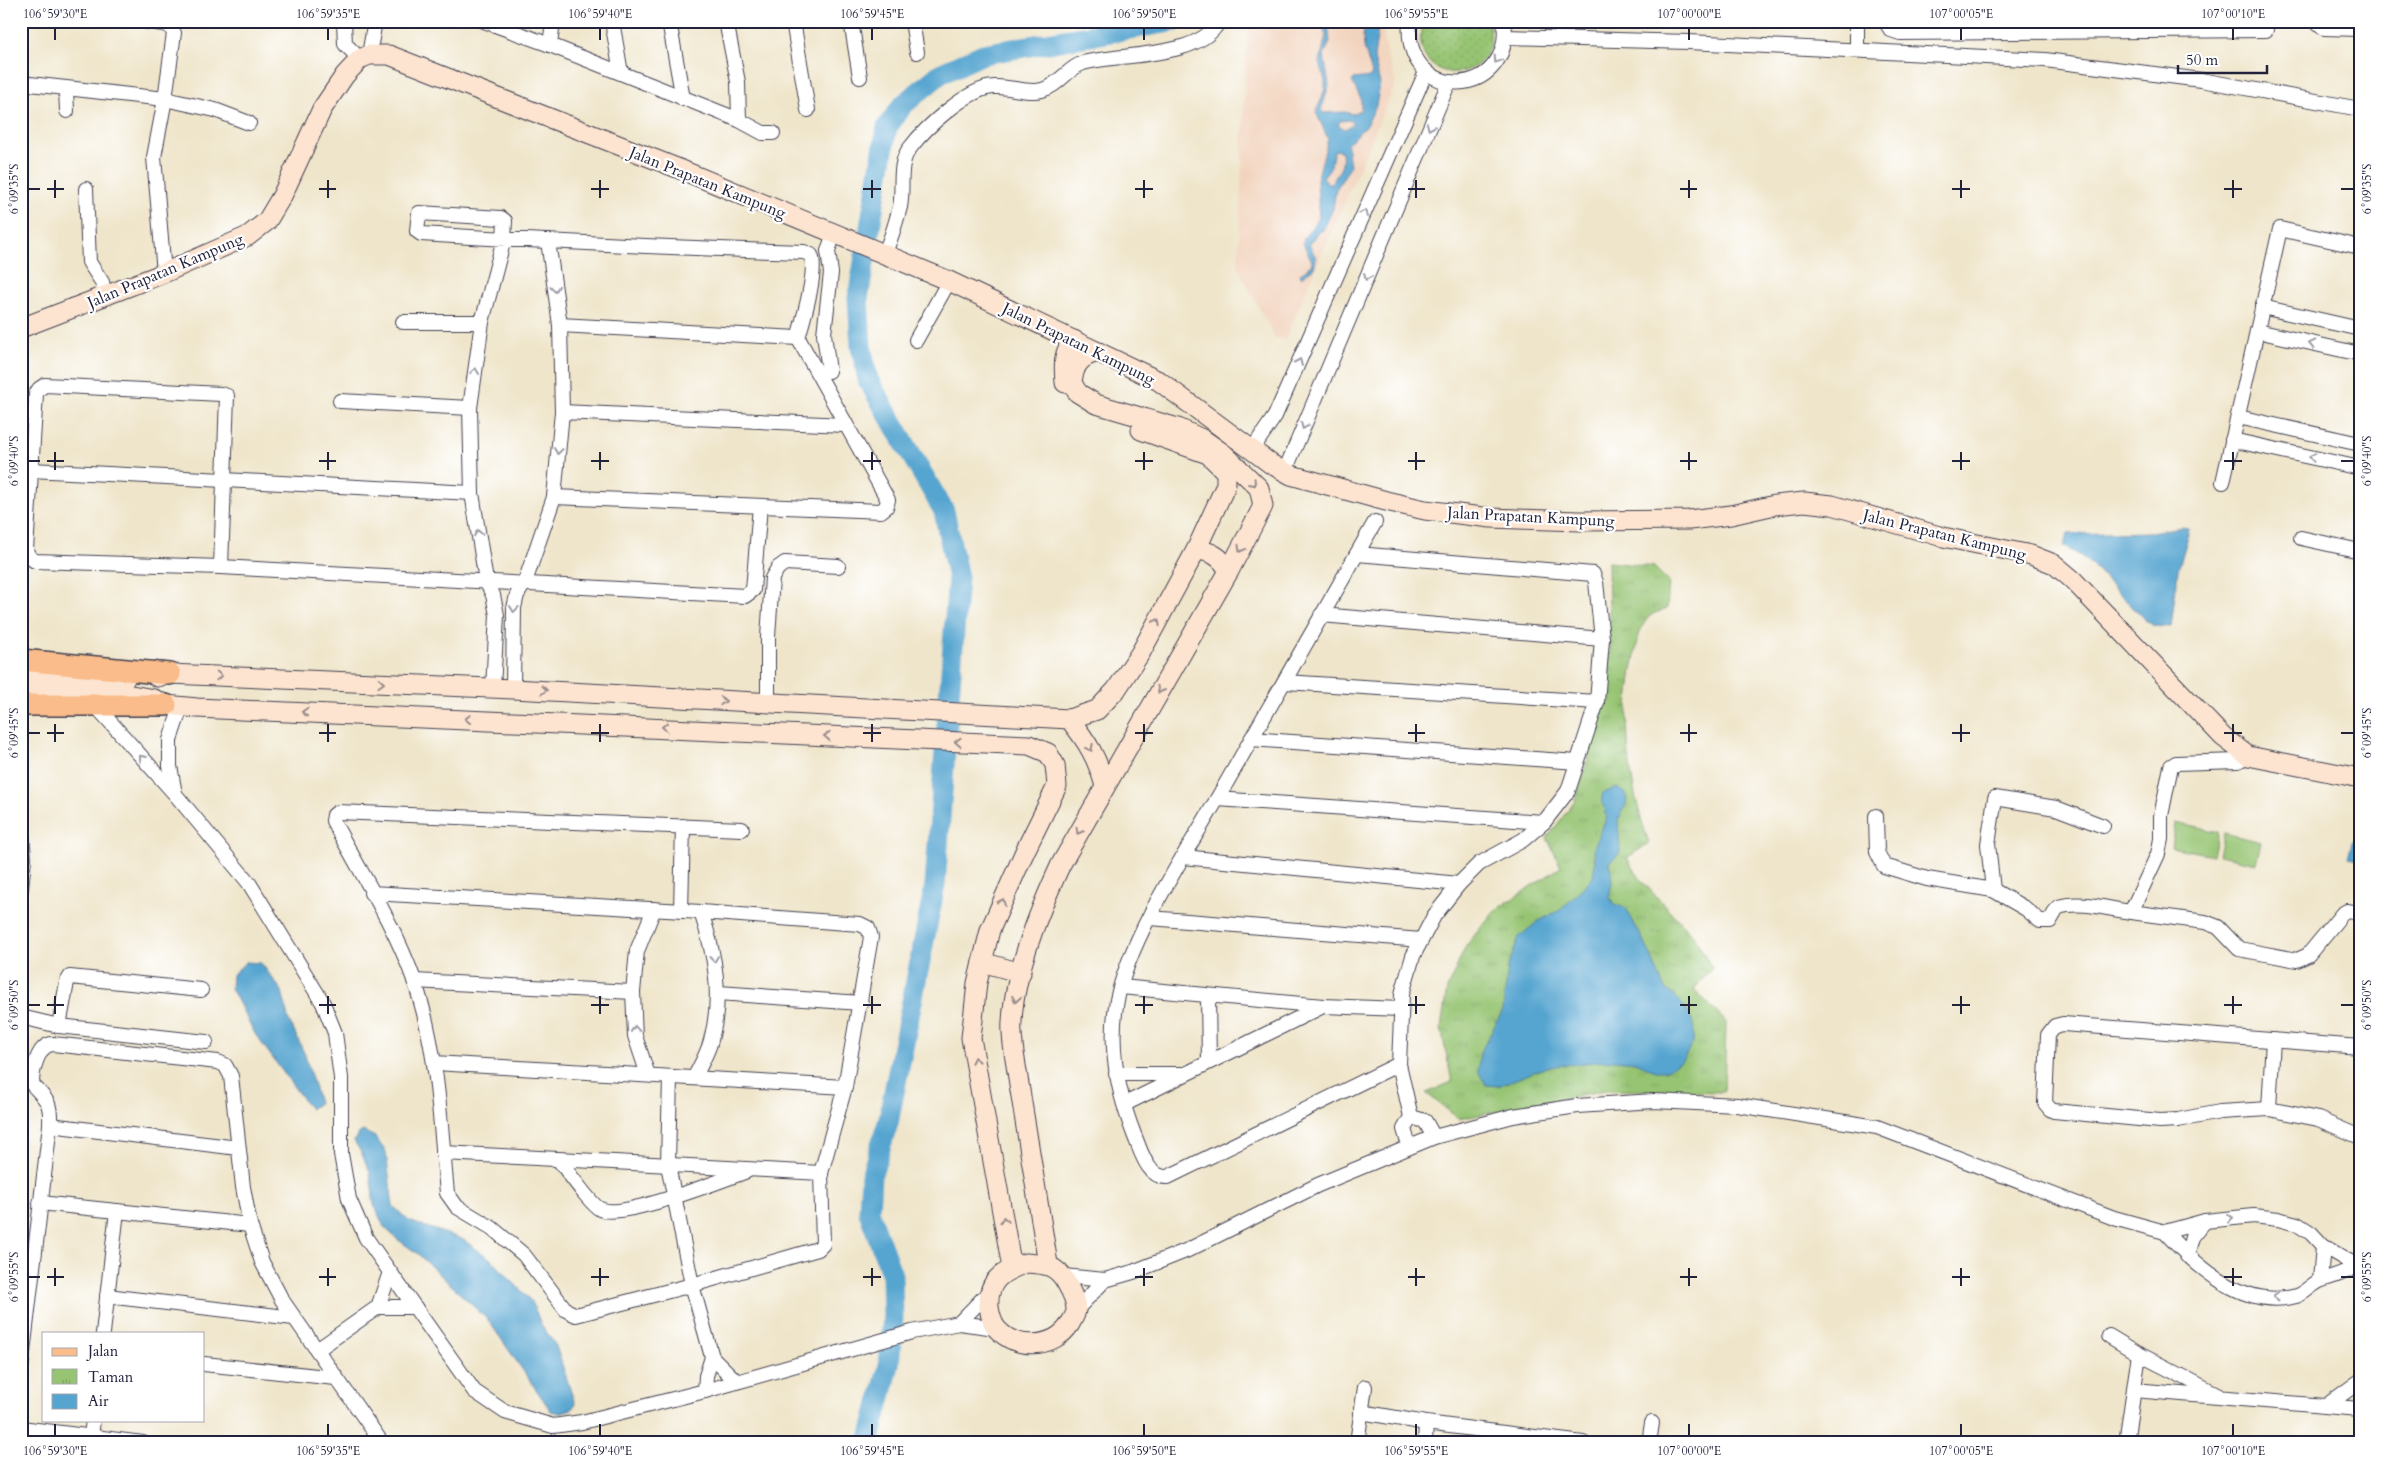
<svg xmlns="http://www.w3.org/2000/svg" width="2381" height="1464" font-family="Cardo,serif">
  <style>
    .built { fill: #f2d4be }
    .grass { fill: url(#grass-dots); stroke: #5c7356 }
    .park { fill: url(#park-tufts); stroke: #5c7356 }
    .pitch { fill: #96c472; stroke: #5c7356 }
    .water { fill: #56a5d0; stroke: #3c6486; fill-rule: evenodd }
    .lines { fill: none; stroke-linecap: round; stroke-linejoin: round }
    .river { stroke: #56a5d0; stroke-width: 21 }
    .street-casing { stroke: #413f50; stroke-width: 16 }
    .secondary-casing { stroke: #413f50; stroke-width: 21 }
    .primary-casing { stroke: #413f50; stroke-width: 24 }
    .street { stroke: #fff; stroke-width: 14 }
    .secondary { stroke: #fde4d0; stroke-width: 19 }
    .primary { stroke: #f9bc8a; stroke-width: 21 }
    .oneway { stroke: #9c9ca7 }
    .oneway2 { stroke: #9a8d8d }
    .ticks { fill: none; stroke: #22223b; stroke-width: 2 }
    .labels { text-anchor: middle; stroke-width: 4.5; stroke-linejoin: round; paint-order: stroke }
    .street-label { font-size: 16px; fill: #22223b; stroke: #fff }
    .neatline { fill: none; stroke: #22223b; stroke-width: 2 }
    .ticks-label { font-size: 12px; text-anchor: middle; fill: #22223b }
  </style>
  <defs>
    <pattern id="grass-dots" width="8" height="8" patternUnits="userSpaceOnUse" patternTransform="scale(1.25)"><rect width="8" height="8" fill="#96c472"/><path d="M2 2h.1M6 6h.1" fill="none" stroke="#81a864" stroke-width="1.8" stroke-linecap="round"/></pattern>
    <pattern id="park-tufts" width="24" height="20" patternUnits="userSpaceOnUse" patternTransform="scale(1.25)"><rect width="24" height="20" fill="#96c472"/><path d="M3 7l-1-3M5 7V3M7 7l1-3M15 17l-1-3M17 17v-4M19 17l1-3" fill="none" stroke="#81a864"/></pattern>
  </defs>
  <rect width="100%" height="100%" fill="#fff"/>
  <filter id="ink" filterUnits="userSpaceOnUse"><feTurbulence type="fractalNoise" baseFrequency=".02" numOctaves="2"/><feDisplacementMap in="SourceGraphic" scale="10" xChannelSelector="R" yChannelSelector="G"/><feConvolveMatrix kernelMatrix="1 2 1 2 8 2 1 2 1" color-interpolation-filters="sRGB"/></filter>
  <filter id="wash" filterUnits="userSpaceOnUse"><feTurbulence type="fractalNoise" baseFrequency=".0096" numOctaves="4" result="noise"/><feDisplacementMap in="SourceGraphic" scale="20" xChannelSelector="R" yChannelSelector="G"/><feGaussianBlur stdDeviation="1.12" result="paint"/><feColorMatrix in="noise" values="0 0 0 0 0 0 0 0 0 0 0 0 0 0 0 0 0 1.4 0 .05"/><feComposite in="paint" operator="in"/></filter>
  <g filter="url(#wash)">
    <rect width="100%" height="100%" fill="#efe5ca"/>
    <!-- built -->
    <path class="built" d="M1249,21h136l-2,9 4,25 9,28 -111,257 -11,-3 -36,-69 7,-189z"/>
    <!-- grass -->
    <path class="grass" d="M1424,21h64c18,56 -60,70 -67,23 -1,-8 -1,-16 3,-23z"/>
    <!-- park -->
    <path class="park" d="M1608,562l46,5 15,15 -2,27c-5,2 -13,3 -17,7 -11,10 -12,25 -15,39 -14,64 -8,126 14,188l-22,15 14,22 54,58 17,30 -18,21 32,33 -2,70 -118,-2 -147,29 -33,-26 26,-11 -11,-54 6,-39 19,-43 28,-35 67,-44 -14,-29 28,-37 27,-87 8,-63z"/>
    <!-- pitch -->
    <g class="pitch">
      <path d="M2175,823l43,9 -5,23 -42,-8z"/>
      <path d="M2224,833l37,9 -5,21 -37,-8z"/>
    </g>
    <!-- water -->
    <g class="water">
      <path d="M1320,21h8l2,21 -6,13 5,30 -8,25 3,3 21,-1 8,2 8,-4v-11l-9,-17 2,-3 16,-2 2,-3 -8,-27 -1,-12 4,-14h12l-5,37 6,26 -4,22 -10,20 -19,18 3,22 -14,24 -3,19 -10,21 -6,3 -8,11 7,14 -2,10 -13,9 -1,-3 11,-9 1,-4 -9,-18 1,-5 15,-20 -2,-38 11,-41 -12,-27 9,-23v-8l-5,-19 6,-27zM1350,120l3,4 -8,5 -7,-4 2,-4zM1338,150l4,2c2,12 -3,22 -11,31h-4l-4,-6 7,-9 4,-17z"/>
      <path d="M2182,527l6,1 1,5 -11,37 -7,57 -17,-1 -10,-7 -46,-48 -17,-15 -18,-10 5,-12 83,-2z"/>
      <path d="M1616,788c13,5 14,15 4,25l2,3 -4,2 2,35 -10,9 2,22 -3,12 5,8 12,4 24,45 13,33 22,21 9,17 -1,19 -11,18 -17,10h-10l-19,-9 -22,-2 -67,7 -49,19 -12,-1 -8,-14 2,-18 23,-43 5,-43 11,-30 18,-15 25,-13 31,-32 2,-14 -1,-15 13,-32 -3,-3 2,-3c-5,-5 -5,-10 -3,-17z"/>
      <path d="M2353,839l7,1v19l-12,-2z"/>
      <path d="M246,962l15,1 21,28 6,27 17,37 14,48 -9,6 -55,-75 -24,-46 1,-13z"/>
      <path d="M363,1131l12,6 11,15 7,54 16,15 53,18 30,21 40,42 9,22 15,22 19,58 -3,5 -13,4 -8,-2 -63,-91 -70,-66 -21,-15 -13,-12 -10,-22 -4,-32 -9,-21 -7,-11 4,-7z"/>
    </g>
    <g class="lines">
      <!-- river -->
      <path class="river" d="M869,1443l20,-78 4,-48 -1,-42 -23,-63 2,-36 17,-53 47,-238 23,-307 -14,-67 -76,-131 -7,-34 -3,-48 29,-171 16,-22 37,-31 43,-20 193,-33"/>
    </g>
  </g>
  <g filter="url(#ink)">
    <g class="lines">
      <defs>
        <g id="street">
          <path d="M144,21l25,4 5,8 -9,66 -11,58 10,116"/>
          <path d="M344,21l1,23 15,15"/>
          <path d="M484,21l66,24 3,-24"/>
          <path d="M612,21l9,52"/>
          <path d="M669,21l14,78"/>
          <path d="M726,21l12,61 1,38"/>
          <path d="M793,21l15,89"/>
          <path d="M851,21l9,56"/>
          <path d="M912,21l5,31"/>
          <path d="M1410,21c-8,85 105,79 94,0"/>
          <path d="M1857,21v29"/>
          <path d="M1885,21l6,9 9,3 366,-3v-9"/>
          <path d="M2316,21l8,7 36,1"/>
          <path d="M1506,37l183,5 356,18 156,20 159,29"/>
          <path d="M550,45l189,75 24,13h10"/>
          <path d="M369,55l6,-34"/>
          <path d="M21,83l144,16 50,11 34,13"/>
          <path d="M66,89l1,22"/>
          <path d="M86,189l3,73 13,20 3,13"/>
          <path d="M884,254c7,-14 12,-32 16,-47 4,-19 -3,-43 10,-59 15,-20 58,-60 84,-61 15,-1 34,7 48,3 16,-4 26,-22 41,-27 37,-10 117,-4 136,-42"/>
          <path d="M2262,307l98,22"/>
          <path d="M403,322h79"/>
          <path d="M560,325l238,13"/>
          <path d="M2257,331l103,23"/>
          <path d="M916,340l33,-59"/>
          <path d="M829,371l-5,-37 7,-61 -3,-22 6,-18"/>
          <path d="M45,385l176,9 6,2 -6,171 -186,-6 -6,-4 -3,-7 10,-156 3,-5z"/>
          <path d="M340,401l130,7"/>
          <path d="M562,412l283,13"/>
          <path d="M2238,417l122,27"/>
          <path d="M2232,440l128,28"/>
          <path d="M1251,451l24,-35 151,-344"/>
          <path d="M31,470l441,23"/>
          <path d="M1285,471l164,-389"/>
          <path d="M2223,482l57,-253 80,18"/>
          <path d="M1375,522c-53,93 -106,186 -159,279 -33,57 -85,134 -99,199 -9,46 1,94 18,137 6,14 13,42 33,40l231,-113"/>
          <path d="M2301,538l59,13"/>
          <path d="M1357,554l236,20 3,8 6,57 -5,63 -29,89 -24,31 -21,18 -44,24 -20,20 -25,32 -21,40 -11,38 -3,70 12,53 -7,12 5,17"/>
          <path d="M221,567l524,29 8,-6 7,-84"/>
          <path d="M1321,615l281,24"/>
          <path d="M1285,682l312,20"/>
          <path d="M493,688l4,-73 -4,-20 -7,-14 -14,-88 -2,-85 12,-86 22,-83 1,-18 -4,-3 -82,-5 -2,18 4,3c128,8 255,14 383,18l7,3c7,16 -8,65 -13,83l90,162 -2,7 -5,4 -327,-14"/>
          <path d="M513,689l1,-81 3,-13 8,-13 29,-85 8,-85 -2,-87 -12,-84"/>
          <path d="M768,703v-66l4,-59 6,-10 7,-5 53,3"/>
          <path d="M95,705l80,89 74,89 74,120 12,30 6,45v76l8,45 17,39 108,153 31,21 48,14 29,-4 123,-31 207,-59 47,-9 37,5"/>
          <path d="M1251,739l326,23"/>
          <path d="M175,794l-5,-28v-26l11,-33"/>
          <path d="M1217,799l327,23"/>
          <path d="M1876,816l1,36 7,14 43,13 66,11 33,19 14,12h10l8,-14c22,-7 51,2 73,5l27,-58 3,-15v-23l10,-50 5,-3 62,-2 10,-5"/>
          <path d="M21,823l3,35 -3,31"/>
          <path d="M1183,857l276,27"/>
          <path d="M1993,890l-5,-46 7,-46 61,10 47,18"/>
          <path d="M371,893l330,19 159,12 8,4 3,9 -26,150 -24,86 2,71 -5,5 -126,36 -116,30 -10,-5 -42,-55 -32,-27 -35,-21 -10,-14c-7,-71 -9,-145 -33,-213 -20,-56 -53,-107 -81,-159l1,-6 4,-3 404,17"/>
          <path d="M681,911l2,-85"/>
          <path d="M2131,912l74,10 13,5 21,22 58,11 11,-5 34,-41 5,-3 13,2"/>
          <path d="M1150,918l271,22"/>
          <path d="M414,981l219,11"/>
          <path d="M1121,987l202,19 78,3"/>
          <path d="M718,993l143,10"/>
          <path d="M1208,996l1,66"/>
          <path d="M21,1017l38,9 147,16"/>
          <path d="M59,1026l8,-44 3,-5 131,13"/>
          <path d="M2360,1047l-297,-23 -8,2 -7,9 -3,68 5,6 4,2 106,10 18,-1 42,-8 49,-3 49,10 42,18"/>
          <path d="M434,1063l411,24"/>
          <path d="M1116,1074h65"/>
          <path d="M648,1075l-13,-39 -2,-44 4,-41 17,-42"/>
          <path d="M670,1077l-2,88 24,120 20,72 -6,19 -1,15"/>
          <path d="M694,1078c6,-12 14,-25 17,-38 12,-44 4,-86 -10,-128"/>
          <path d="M1125,1104l198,-98"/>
          <path d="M2269,1109l4,-69"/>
          <path d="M1411,1117l14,4 9,16"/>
          <path d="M50,1125l188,23"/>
          <path d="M443,1153l378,20"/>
          <path d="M558,1159c8,10 33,46 42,50 20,11 123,-29 147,-38"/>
          <path d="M40,1203l210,22"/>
          <path d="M2187,1256l5,-19 13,-16"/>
          <path d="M1063,1276l42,4 28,-8 55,-22 130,-65 116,-48 79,-21 64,-10 77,-5 83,4 140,22 237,91 51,14 40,-11 49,-5 24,3 19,5 14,9 12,13 34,20c-12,7 -23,10 -35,14 -10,3 -16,13 -26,16 -52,14 -99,-29 -131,-64"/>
          <path d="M2320,1280l3,-34"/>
          <path d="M107,1296l187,22"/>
          <path d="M378,1307l12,-35"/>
          <path d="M1076,1310l29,-30"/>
          <path d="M959,1323l29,-30"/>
          <path d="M103,1333l14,-122"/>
          <path d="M2109,1336l30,18 80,41"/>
          <path d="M317,1350l61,-43h37"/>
          <path d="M712,1357l25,25"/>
          <path d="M204,1364l132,14"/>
          <path d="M21,1369l29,-244c1,-24 -3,-24 -18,-41 0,-13 6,-40 21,-40l165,18 7,3 6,11 12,111 7,38 12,37 20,38 100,143"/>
          <path d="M2134,1390l226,19"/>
          <path d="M2326,1406l34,-25"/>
          <path d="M1361,1412l65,11 157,20"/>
          <path d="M21,1428l122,15"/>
          <path d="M91,1436l2,-16"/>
          <path d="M1357,1443l8,-56"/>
          <path d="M1425,1443l1,-20"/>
          <path d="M1649,1443l3,-20"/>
          <path d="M2126,1443l13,-89"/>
        </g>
        <g id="secondary">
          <path d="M21,328l143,-55 84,-37 19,-15 15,-25 40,-87 23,-34 15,-16 9,-4h20l293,115 267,111 210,100 112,83 20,11 95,26 39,9 66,8 89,3 109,-1 42,-5 44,-10 29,-3 28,3 111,32 88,18 23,9 19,16 150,157 25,19 112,22"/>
          <path d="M1065,383c-1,-16 -3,-31 9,-43"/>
          <path d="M1196,550c16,1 25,7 33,21"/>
          <path d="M21,675l104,4"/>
          <path d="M157,677l13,-3 343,15 556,30c19,23 28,39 36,67"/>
          <path d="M21,692l105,2 28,5 12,6 31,3 832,37 19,8 7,12 2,21 -32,65 -35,79 -13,53 -6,55 41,230"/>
          <path d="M1069,719l28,-9 19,-20 25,-38 55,-102 30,-65v-13l-18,-18 -67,-24"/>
          <path d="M982,962l39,11"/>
          <path d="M1026,1263c20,1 31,2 41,21 4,7 9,18 9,26 0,4 -4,10 -6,14 -16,25 -54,26 -73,5 -5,-6 -7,-15 -8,-22 -2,-27 13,-35 37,-44z"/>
          <path d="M1048,1264l-34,-211c-1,-10 -3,-21 -2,-31 2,-51 28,-113 49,-158l168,-293 34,-65 -4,-18 -35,-34 -20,-14 -26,-12 -82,-24 -18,-11 -6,-10c2,-19 9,-27 27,-31"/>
        </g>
        <g id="primary">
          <path d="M21,660l149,14"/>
          <path d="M21,705h145"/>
        </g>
      </defs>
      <!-- street casing -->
      <use href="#street" class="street-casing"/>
      <!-- secondary casing -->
      <use href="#secondary" class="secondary-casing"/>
      <!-- primary casing -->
      <use href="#primary" class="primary-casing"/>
      <!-- street -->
      <use href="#street" class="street"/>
      <!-- secondary -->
      <use href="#secondary" class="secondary"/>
      <!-- primary -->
      <use href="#primary" class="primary"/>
    </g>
    <!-- one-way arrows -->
    <defs><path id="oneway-chevron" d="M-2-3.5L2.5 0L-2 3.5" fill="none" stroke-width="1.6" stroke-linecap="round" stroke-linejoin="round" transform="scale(1.25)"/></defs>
    <g class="oneway">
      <use href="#oneway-chevron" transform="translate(1497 60) rotate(123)"/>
      <use href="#oneway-chevron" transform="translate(1430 127) rotate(113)"/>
      <use href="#oneway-chevron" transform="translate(1364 213) rotate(-66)"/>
      <use href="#oneway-chevron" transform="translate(1367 277) rotate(113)"/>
      <use href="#oneway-chevron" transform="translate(555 289) rotate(82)"/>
      <use href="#oneway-chevron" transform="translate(2312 344) rotate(-167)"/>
      <use href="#oneway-chevron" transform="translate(1299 362) rotate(-66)"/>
      <use href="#oneway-chevron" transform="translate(475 371) rotate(-83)"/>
      <use href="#oneway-chevron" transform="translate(1304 426) rotate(113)"/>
      <use href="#oneway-chevron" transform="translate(558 451) rotate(96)"/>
      <use href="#oneway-chevron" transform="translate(2312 457) rotate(-168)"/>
      <use href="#oneway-chevron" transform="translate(478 533) rotate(-99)"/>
      <use href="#oneway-chevron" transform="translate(514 609) rotate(97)"/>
      <use href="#oneway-chevron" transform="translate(142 758) rotate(-132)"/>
      <use href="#oneway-chevron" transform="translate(714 959) rotate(84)"/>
      <use href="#oneway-chevron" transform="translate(635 1029) rotate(-95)"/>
      <use href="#oneway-chevron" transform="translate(2230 1218) rotate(-7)"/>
      <use href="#oneway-chevron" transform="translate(2276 1297) rotate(180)"/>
    </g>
    <g class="oneway2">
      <use href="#oneway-chevron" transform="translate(1253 483) rotate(48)"/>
      <use href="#oneway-chevron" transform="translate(1241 549) rotate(119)"/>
      <use href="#oneway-chevron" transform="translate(1157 622) rotate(-62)"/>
      <use href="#oneway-chevron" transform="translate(219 676) rotate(3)"/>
      <use href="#oneway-chevron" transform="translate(381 683) rotate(3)"/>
      <use href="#oneway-chevron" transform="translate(544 690) rotate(3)"/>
      <use href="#oneway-chevron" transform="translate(1160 690) rotate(120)"/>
      <use href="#oneway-chevron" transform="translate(723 701) rotate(3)"/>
      <use href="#oneway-chevron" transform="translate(305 712) rotate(-178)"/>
      <use href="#oneway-chevron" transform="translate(468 719) rotate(-178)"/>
      <use href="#oneway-chevron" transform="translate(665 727) rotate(-177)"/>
      <use href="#oneway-chevron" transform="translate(827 736) rotate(-177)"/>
      <use href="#oneway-chevron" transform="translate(958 742) rotate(-177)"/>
      <use href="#oneway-chevron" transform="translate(1090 748) rotate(62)"/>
      <use href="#oneway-chevron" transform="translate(1079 831) rotate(120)"/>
      <use href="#oneway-chevron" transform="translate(1002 902) rotate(-66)"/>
      <use href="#oneway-chevron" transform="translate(1016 999) rotate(99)"/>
      <use href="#oneway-chevron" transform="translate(975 1060) rotate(-100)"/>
      <use href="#oneway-chevron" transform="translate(1004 1220) rotate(-100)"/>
    </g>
  </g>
  <!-- ticks -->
  <path class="ticks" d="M55,28v12M328,28v12M600,28v12M872,28v12M1144,28v12M1416,28v12M1689,28v12M1961,28v12M2233,28v12M55,180v18M328,180v18M600,180v18M872,180v18M1144,180v18M1416,180v18M1689,180v18M1961,180v18M2233,180v18M28,189h12M47,189h17M319,189h17M591,189h18M863,189h18M1135,189h18M1408,189h17M1680,189h17M1952,189h18M2224,189h18M2341,189h13M55,452v18M328,452v18M600,452v18M872,452v18M1144,452v18M1416,452v18M1689,452v18M1961,452v18M2233,452v18M28,461h12M47,461h17M319,461h17M591,461h18M863,461h18M1135,461h18M1408,461h17M1680,461h17M1952,461h18M2224,461h18M2341,461h13M55,724v18M328,724v18M600,724v18M872,724v18M1144,724v18M1416,724v18M1689,724v18M1961,724v18M2233,724v18M28,733h12M47,733h17M319,733h17M591,733h18M863,733h18M1135,733h18M1408,733h17M1680,733h17M1952,733h18M2224,733h18M2341,733h13M55,996v18M328,996v18M600,996v18M872,996v18M1144,996v18M1416,996v18M1689,996v18M1961,996v18M2233,996v18M28,1005h12M47,1005h17M319,1005h17M591,1005h18M863,1005h18M1135,1005h18M1408,1005h17M1680,1005h17M1952,1005h18M2224,1005h18M2341,1005h13M55,1268v18M328,1268v18M600,1268v18M872,1268v18M1144,1268v18M1416,1268v18M1689,1268v18M1961,1268v18M2233,1268v18M28,1277h12M47,1277h17M319,1277h17M591,1277h18M863,1277h18M1135,1277h18M1408,1277h17M1680,1277h17M1952,1277h18M2224,1277h18M2341,1277h13M55,1424v12M328,1424v12M600,1424v12M872,1424v12M1144,1424v12M1416,1424v12M1689,1424v12M1961,1424v12M2233,1424v12"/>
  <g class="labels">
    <!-- street labels -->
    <g class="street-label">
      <text transform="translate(708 182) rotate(22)" y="6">Jalan Prapatan Kampung</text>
      <text transform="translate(165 270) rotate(-23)" y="6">Jalan Prapatan Kampung</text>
      <text transform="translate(1079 343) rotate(26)" y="6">Jalan Prapatan Kampung</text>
      <text transform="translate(1531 516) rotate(3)" y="6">Jalan Prapatan Kampung</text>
      <text transform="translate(1945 534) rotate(14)" y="6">Jalan Prapatan Kampung</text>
    </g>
  </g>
  <!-- margin -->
  <rect width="2381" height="1464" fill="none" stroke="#fff" stroke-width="55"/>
  <!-- legend -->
  <rect x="42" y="1332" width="162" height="90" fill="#ffffff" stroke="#a7a7b1"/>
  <rect x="52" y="1348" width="25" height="8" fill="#f9bc8a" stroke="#a7a7b1"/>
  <text x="88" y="1356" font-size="15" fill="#22223b">Jalan</text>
  <rect x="52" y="1369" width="25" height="15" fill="url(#park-tufts)" stroke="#a7a7b1"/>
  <text x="88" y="1382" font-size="15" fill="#22223b">Taman</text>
  <rect x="52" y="1394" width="25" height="15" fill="#56a5d0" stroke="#a7a7b1"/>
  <text x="88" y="1406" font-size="15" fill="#22223b">Air</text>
  <!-- scale -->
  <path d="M2178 65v8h89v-8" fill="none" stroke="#22223b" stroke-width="2.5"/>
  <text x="2186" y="65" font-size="15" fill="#22223b" stroke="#ffffff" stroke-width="4" paint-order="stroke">50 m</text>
  <rect x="28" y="28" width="2326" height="1408" class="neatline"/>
  <g class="ticks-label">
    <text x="55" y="18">106°59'30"E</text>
    <text x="328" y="18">106°59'35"E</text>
    <text x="600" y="18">106°59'40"E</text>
    <text x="872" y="18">106°59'45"E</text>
    <text x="1144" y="18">106°59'50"E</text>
    <text x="1416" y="18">106°59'55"E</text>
    <text x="1689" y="18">107°00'00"E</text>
    <text x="1961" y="18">107°00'05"E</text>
    <text x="2233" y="18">107°00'10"E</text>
    <text transform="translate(14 189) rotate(-90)" y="4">6°09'35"S</text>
    <text transform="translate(2367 189) rotate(-90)" y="4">6°09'35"S</text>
    <text transform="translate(14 461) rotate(-90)" y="4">6°09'40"S</text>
    <text transform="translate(2367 461) rotate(-90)" y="4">6°09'40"S</text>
    <text transform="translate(14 733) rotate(-90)" y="4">6°09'45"S</text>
    <text transform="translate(2367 733) rotate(-90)" y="4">6°09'45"S</text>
    <text transform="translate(14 1005) rotate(-90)" y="4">6°09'50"S</text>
    <text transform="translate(2367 1005) rotate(-90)" y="4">6°09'50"S</text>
    <text transform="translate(14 1277) rotate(-90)" y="4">6°09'55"S</text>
    <text transform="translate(2367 1277) rotate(-90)" y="4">6°09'55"S</text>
    <text x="55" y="1455">106°59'30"E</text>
    <text x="328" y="1455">106°59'35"E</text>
    <text x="600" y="1455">106°59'40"E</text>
    <text x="872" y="1455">106°59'45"E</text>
    <text x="1144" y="1455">106°59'50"E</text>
    <text x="1416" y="1455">106°59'55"E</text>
    <text x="1689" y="1455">107°00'00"E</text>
    <text x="1961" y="1455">107°00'05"E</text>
    <text x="2233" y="1455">107°00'10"E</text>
  </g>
</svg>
